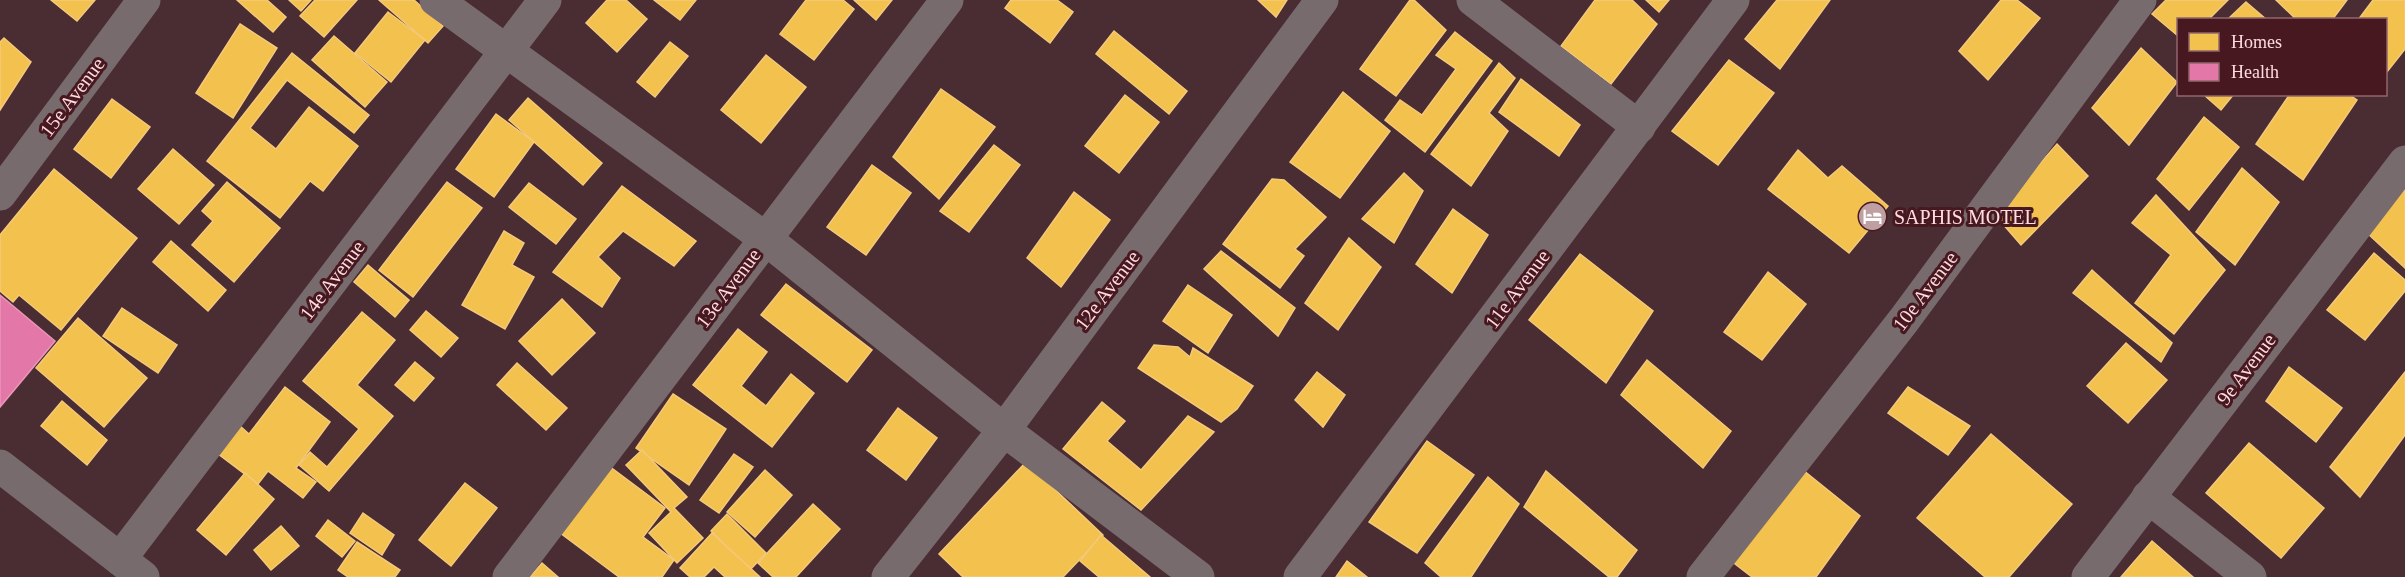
<svg xmlns="http://www.w3.org/2000/svg" width="2405" height="577" font-family="Georgia,serif">
  <style>
    .homes { fill: #f2c14e; stroke: #f6c97a; stroke-width: 1.5 }
    .health { fill: #e377a8; stroke: #eb95b8; stroke-width: 1.5 }
    .lines { fill: none; stroke-linecap: round; stroke-linejoin: round }
    .minor { stroke: #786b6d; stroke-width: 33 }
    .labels { text-anchor: middle; stroke-width: 6; stroke-linejoin: round; paint-order: stroke }
    .street-label { font-size: 20px; fill: #fedcdf; stroke: #481820 }
    .poi-label { font-size: 20px; fill: #fedcdf; stroke: #481820; text-anchor: start }
  </style>
  <rect width="100%" height="100%" fill="#492d32"/>
  <!-- homes -->
  <g class="homes">
    <path d="M51,0h44l-18,21z"/>
    <path d="M237,0h30l19,17 -13,15z"/>
    <path d="M289,0h22l-10,11z"/>
    <path d="M315,0h42l-33,37 -24,-21z"/>
    <path d="M379,0h35l29,26 -15,17z"/>
    <path d="M607,0h19l21,19 -30,33 -31,-29z"/>
    <path d="M654,0h42l-16,20z"/>
    <path d="M806,0h37l11,9 -40,51 -34,-26z"/>
    <path d="M854,0h38l-16,20z"/>
    <path d="M1011,0h46l16,12 -23,31 -45,-35z"/>
    <path d="M1258,0h29l-11,17z"/>
    <path d="M1410,0h4l32,30 -50,66 -36,-27z"/>
    <path d="M1595,0h37l25,24 -46,60 -50,-38z"/>
    <path d="M1646,0h23l-10,12z"/>
    <path d="M1777,0h53l-50,69 -35,-30z"/>
    <path d="M2001,0h16l23,18 -52,62 -29,-29z"/>
    <path d="M2166,0h62l-20,20h-30v16l-26,-22z"/>
    <path d="M2276,0h71l-15,20h-35z"/>
    <path d="M2373,0h32v49l-19,24v-53h-28z"/>
    <path d="M2246,2l21,18h-40z"/>
    <path d="M388,12l37,28 -34,42 -36,-29z"/>
    <path d="M240,24l37,24 -44,70 -37,-25z"/>
    <path d="M1114,31l73,60 -18,23 -73,-60z"/>
    <path d="M1455,32l37,29 -67,91 -40,-32 15,-20 22,15 34,-46 -20,-14z"/>
    <path d="M334,36l53,46 -22,25 -53,-47z"/>
    <path d="M4,38l27,24 -31,48v-68z"/>
    <path d="M670,42l18,14 -33,41 -18,-15z"/>
    <path d="M2141,48l36,34 -48,63 -37,-37z"/>
    <path d="M292,53l77,62 -15,18 -67,-53 -37,48 26,21 33,-42 49,39 -35,45 -13,-10 -30,37 -73,-57z"/>
    <path d="M766,55l40,32 -45,56 -40,-33z"/>
    <path d="M1729,60l45,33 -56,72 -46,-34z"/>
    <path d="M1499,63l16,15 -26,35 19,18 -37,55 -40,-32z"/>
    <path d="M1521,79l59,46 -21,31 -60,-44z"/>
    <path d="M941,89l54,38 -56,72 -46,-42z"/>
    <path d="M1343,92l47,39 -50,67 -50,-36z"/>
    <path d="M2203,94h31l-13,16z"/>
    <path d="M2290,94h58l9,6 -54,80 -47,-36z"/>
    <path d="M1125,95l34,27 -40,51 -34,-27z"/>
    <path d="M528,98l74,65 -19,22 -74,-65z"/>
    <path d="M112,99l38,28 -39,51 -37,-29z"/>
    <path d="M496,114l38,28 -40,55 -38,-28z"/>
    <path d="M2204,117l35,30 -50,63 -32,-31z"/>
    <path d="M2057,144l31,32 -67,69 -26,-30z"/>
    <path d="M994,145l26,20 -51,67 -29,-21z"/>
    <path d="M173,149l41,36 -35,39 -41,-35z"/>
    <path d="M1798,150l30,28 14,-12 46,40 -39,47 -81,-64z"/>
    <path d="M872,165l39,28 -45,62 -39,-28z"/>
    <path d="M2242,168l37,34 -44,63 -39,-33z"/>
    <path d="M54,169l83,69 -76,92 -42,-35 -6,7 -13,-11v-56z"/>
    <path d="M1404,173l19,18 -29,52 -32,-24z"/>
    <path d="M1272,179l12,1 42,37 -31,32 9,7 -24,32 -57,-44z"/>
    <path d="M227,182l53,46 -46,54 -42,-37 21,-24 -11,-10z"/>
    <path d="M447,182l35,26 -69,89 -34,-27z"/>
    <path d="M529,183l47,36 -20,25 -47,-37z"/>
    <path d="M622,186l74,55 -22,25 -51,-35 -25,26 22,21 -18,29 -49,-35z"/>
    <path d="M2405,189v79l-39,-36z"/>
    <path d="M1074,192l36,28 -49,67 -34,-29z"/>
    <path d="M2156,195l69,75 -51,64 -39,-31 36,-48 -39,-32z"/>
    <path d="M1453,209l35,26 -36,58 -36,-29z"/>
    <path d="M504,231l20,12 -12,22 22,12 -29,52 -43,-24z"/>
    <path d="M1349,238l32,29 -43,63 -33,-27z"/>
    <path d="M171,241l55,49 -18,21 -55,-49z"/>
    <path d="M1221,251l74,57 -17,28 -74,-67z"/>
    <path d="M2374,253l31,27v11l-40,49 -38,-30z"/>
    <path d="M1580,254l73,57 -47,72 -77,-63z"/>
    <path d="M368,265l41,35 -14,17 -41,-35z"/>
    <path d="M2092,270l80,73 -11,19 -88,-69z"/>
    <path d="M1768,272l38,32 -44,56 -38,-28z"/>
    <path d="M786,284l86,66 -25,32 -86,-67z"/>
    <path d="M1188,285l44,30 -24,38 -45,-32z"/>
    <path d="M562,299l33,34 -43,42 -33,-34z"/>
    <path d="M122,308l55,37 -19,28 -55,-37z"/>
    <path d="M426,311l32,27 -17,19 -31,-27z"/>
    <path d="M362,312l33,28 -38,45 36,31 -64,75 -30,-26 11,-13 17,15 32,-38 -56,-48z"/>
    <path d="M78,318l69,60 -43,49 -68,-59z"/>
    <path d="M738,329l29,23 -26,34 25,20 25,-32 23,19 -42,54 -79,-62z"/>
    <path d="M2126,343l41,37 -39,43 -41,-37z"/>
    <path d="M1154,345l24,2 12,10 3,-9 60,38 -16,23 -16,13 -83,-54z"/>
    <path d="M1647,360l84,71 -28,37 -82,-73z"/>
    <path d="M415,362l19,16 -20,23 -19,-16z"/>
    <path d="M517,363l50,45 -21,22 -49,-45z"/>
    <path d="M2289,367l53,41 -26,34 -50,-41z"/>
    <path d="M1317,372l28,23 -22,32 -28,-27z"/>
    <path d="M2405,372v63l-45,62 -30,-30z"/>
    <path d="M285,387l45,35 -34,46 20,14 -13,16 -35,-27 -10,13 -41,-31 22,-28 10,9z"/>
    <path d="M1908,387l62,39 -22,29 -60,-42z"/>
    <path d="M673,394l53,35 -37,56 -53,-37z"/>
    <path d="M62,401l45,39 -20,25 -46,-39z"/>
    <path d="M1102,402l23,19 -18,20 34,29 47,-54 26,16 -73,78 -78,-61z"/>
    <path d="M898,408l39,30 -31,42 -39,-30z"/>
    <path d="M1991,434l81,70 -63,73h-24l-68,-59z"/>
    <path d="M1427,441l47,34 -57,78 -48,-31z"/>
    <path d="M2249,443l75,65 -43,50 -75,-65z"/>
    <path d="M642,450l45,47 -13,11 29,30 -26,25 -28,-30 22,-21 -45,-47z"/>
    <path d="M734,454l19,13 -34,46 -19,-13z"/>
    <path d="M601,460l64,48 -22,29 31,23 -12,17h-43l-68,-51z"/>
    <path d="M1026,462l77,73 -40,42h-100l-24,-23z"/>
    <path d="M765,470l27,25 -37,42 -28,-25z"/>
    <path d="M1803,470l57,46 -44,61h-64l-18,-14z"/>
    <path d="M1546,471l91,79 -20,27h-8l-85,-70z"/>
    <path d="M245,473l29,26 -48,56 -29,-25z"/>
    <path d="M1488,477l31,27 -48,73h-30l-16,-14z"/>
    <path d="M465,483l32,25 -46,58 -32,-26z"/>
    <path d="M813,504l27,25 -44,48h-23l-15,-14z"/>
    <path d="M363,513l31,22 -12,20 -32,-22z"/>
    <path d="M727,514l39,39 -16,17 -39,-39z"/>
    <path d="M328,520l27,21 -13,16 -26,-21z"/>
    <path d="M281,526l18,20 -28,24 -17,-20z"/>
    <path d="M712,533l48,44h-35l-11,-10 -10,10h-14l-10,-9z"/>
    <path d="M1101,535l49,42h-51l-19,-16z"/>
    <path d="M2152,541l41,36h-72z"/>
    <path d="M357,542l43,28 -5,7h-47l-10,-7z"/>
    <path d="M1347,561l20,16h-31z"/>
    <path d="M542,563l16,14h-28z"/>
  </g>
  <!-- health -->
  <path class="health" d="M0,295l55,46 -55,66z"/>
  <g class="lines">
    <!-- minor -->
    <g class="minor">
      <path d="M436,0l330,239 238,191 194,147"/>
      <path d="M1473,0l166,127"/>
      <path d="M0,194l144,-194"/>
      <path d="M0,466l143,111"/>
      <path d="M2148,497l102,80"/>
      <path d="M120,559l425,-559"/>
      <path d="M509,577l438,-577"/>
      <path d="M888,577l116,-147 318,-430"/>
      <path d="M1300,577l433,-577"/>
      <path d="M1703,577l201,-257 236,-320"/>
      <path d="M2088,577l317,-415"/>
    </g>
  </g>
  <!-- icons -->
  <defs>
    <symbol id="hotel-disc" viewBox="-11 -11 22 22"><circle r="9.5" fill="#bf9fa2" stroke="#481820"/><path d="M-6-4.5h1.5V1H6V5H4.5V3h-9V5H-6ZM-4 0a1.8 1.8 0 1 1 3.6 0ZM.5 0V-2.5h3Q6-2.5 6 0Z" fill="#fff"/></symbol>
  </defs>
  <g fill-rule="evenodd">
    <use href="#hotel-disc" x="1856" y="200" width="33" height="33"/>
  </g>
  <g class="labels">
    <!-- street labels -->
    <g class="street-label">
      <text transform="translate(72 97) rotate(-53)" y="7">15e Avenue</text>
      <text transform="translate(332 280) rotate(-53)" y="7">14e Avenue</text>
      <text transform="translate(728 288) rotate(-53)" y="7">13e Avenue</text>
      <text transform="translate(1517 289) rotate(-53)" y="7">11e Avenue</text>
      <text transform="translate(1107 290) rotate(-53)" y="7">12e Avenue</text>
      <text transform="translate(1925 291) rotate(-53)" y="7">10e Avenue</text>
      <text transform="translate(2246 369) rotate(-53)" y="7">9e Avenue</text>
    </g>
    <!-- poi labels -->
    <g class="poi-label">
      <text x="1894" y="224">SAPHIS MOTEL</text>
    </g>
  </g>
  <!-- legend -->
  <rect x="2177" y="18" width="210" height="78" fill="#481820" stroke="#91666c" stroke-width="1.5"/>
  <rect x="2189" y="33" width="30" height="18" fill="#f2c14e" stroke="#91666c" stroke-width="1.5"/>
  <text x="2231" y="48" font-size="18" fill="#fedcdf">Homes</text>
  <rect x="2189" y="63" width="30" height="18" fill="#e377a8" stroke="#91666c" stroke-width="1.5"/>
  <text x="2231" y="78" font-size="18" fill="#fedcdf">Health</text>
</svg>
